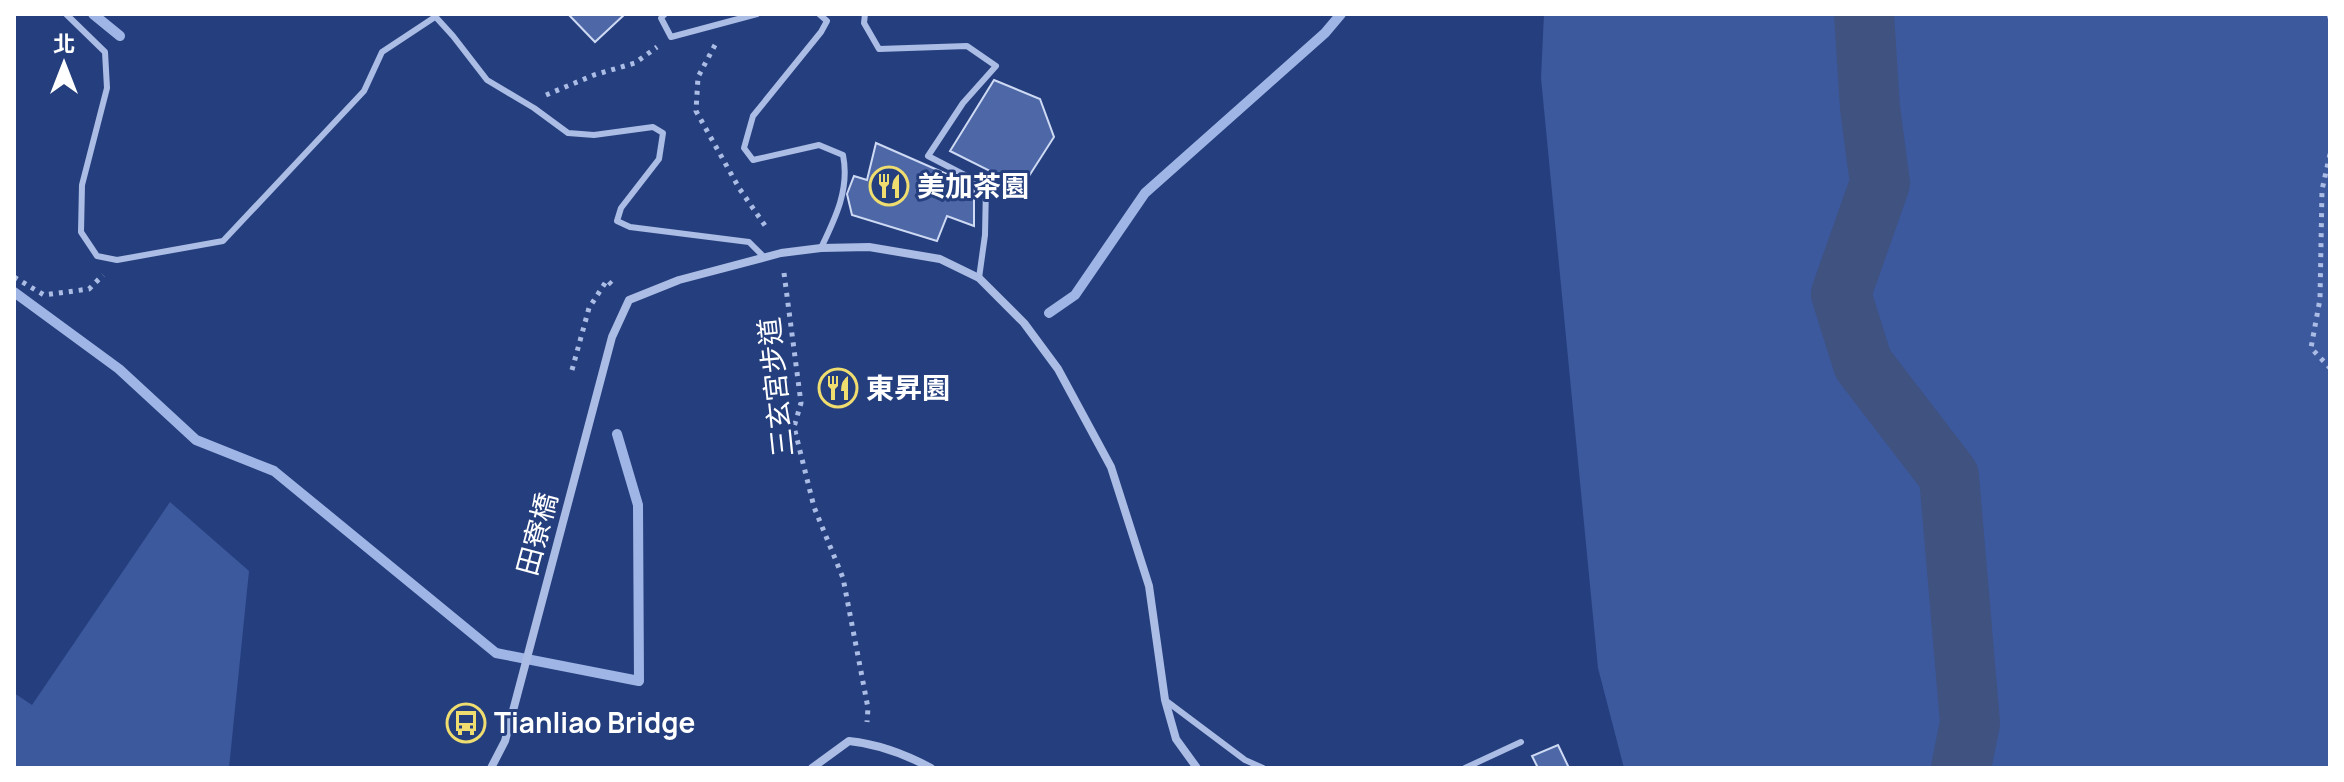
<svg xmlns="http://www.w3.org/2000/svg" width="2344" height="782" font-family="Manrope,'Noto Sans TC',sans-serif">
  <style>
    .green { fill: #3d599d }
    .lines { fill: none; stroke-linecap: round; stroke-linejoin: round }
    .stream { stroke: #9fb5e6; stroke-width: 10 }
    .river { stroke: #3f5280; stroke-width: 60 }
    .building { fill: #4e68a7; stroke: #cedaf4; stroke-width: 2 }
    .path { stroke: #abbce5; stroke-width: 5; stroke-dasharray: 4 6; stroke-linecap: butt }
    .service { stroke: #abbce5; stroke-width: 6 }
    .minor { stroke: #abbce5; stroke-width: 8 }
    .labels { text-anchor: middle; stroke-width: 6; stroke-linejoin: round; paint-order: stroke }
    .poi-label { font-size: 28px; font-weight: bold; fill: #fff; stroke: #253f7e; text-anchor: start }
    .street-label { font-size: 28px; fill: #fff; stroke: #253f7e }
  </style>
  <rect width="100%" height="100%" fill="#253f7e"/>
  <!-- green -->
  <g class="green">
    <path d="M1544,14h786v754h-706l-26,-100 -57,-590z"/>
    <path d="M170,502l79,69 -20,197h-215v-75l18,12z"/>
  </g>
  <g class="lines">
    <!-- stream -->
    <g class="stream">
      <path d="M93,14l27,22"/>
      <path d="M14,292l105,77 77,71 78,31 222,182 143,28 -1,-176 -21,-71"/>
      <path d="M1049,313l26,-18 70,-102 180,-160 16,-19"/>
    </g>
    <!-- river -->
    <path class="river" d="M1864,14l6,94 10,75 -39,111 22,70 86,112 21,247 -9,45"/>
  </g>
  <!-- building -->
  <g class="building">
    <path d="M568,14h57l-30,28z"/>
    <path d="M994,80l46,19 14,38 -32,50 -72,-36z"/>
    <path d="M876,143l98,43v40l-27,-10 -10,25 -85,-26 -5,-21 7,-18 13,4z"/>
    <path d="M1558,745l11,23h-31l-6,-12z"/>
  </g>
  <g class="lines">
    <!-- path -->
    <g class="path">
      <path d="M2329,14l1,4"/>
      <path d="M715,45l-17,32 -2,34 43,77 29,42"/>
      <path d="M546,95l48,-20 41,-12 22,-16"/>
      <path d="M2330,154l-8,36 -2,109 -9,49 19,20"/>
      <path d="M784,273l17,130 -7,24 20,80 29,71 25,130 -1,14"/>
      <path d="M14,277l30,18 45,-6 14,-14"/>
      <path d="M572,370l17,-62 18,-28 6,6"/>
    </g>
    <!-- service -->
    <g class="service">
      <path d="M66,14l39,38 2,36 -25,97 -1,47 16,24 20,4 106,-19 141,-150 18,-39 53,-35"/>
      <path d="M433,14l20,22 34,44 47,28 34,25 26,2 59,-8 10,6 -4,26 -38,49 -4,13 13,6 119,15 15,15"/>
      <path d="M665,14l-4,4 10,19 86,-23"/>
      <path d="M819,14l8,7 -6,11 -68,84 -9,32 9,12 66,-15 24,10c7,34 -8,64 -22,93"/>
      <path d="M865,14l-1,9 15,26 88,-3 29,20 -33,37 -35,53 58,30 -1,49 -6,43"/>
      <path d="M1165,700l80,60 18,8"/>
      <path d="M1465,768l56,-26"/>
    </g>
    <!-- minor -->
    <g class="minor">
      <path d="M491,768l14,-27 107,-404 17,-37 50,-20 102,-27 40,-5 48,-1 71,12 39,19 45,45 34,46 53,98 38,119 16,114 11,39 21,29"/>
      <path d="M812,768l37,-27c30,3 56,13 82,27"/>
    </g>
  </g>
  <!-- icons -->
  <defs>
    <symbol id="restaurant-ring" viewBox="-11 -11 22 22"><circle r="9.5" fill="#253f7e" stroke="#efdd70" stroke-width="1.5"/><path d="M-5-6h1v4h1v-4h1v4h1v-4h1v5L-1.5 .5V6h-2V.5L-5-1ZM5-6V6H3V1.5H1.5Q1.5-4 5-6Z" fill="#efdd70"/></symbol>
    <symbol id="bus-ring" viewBox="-11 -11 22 22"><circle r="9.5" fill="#253f7e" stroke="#efdd70" stroke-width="1.5"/><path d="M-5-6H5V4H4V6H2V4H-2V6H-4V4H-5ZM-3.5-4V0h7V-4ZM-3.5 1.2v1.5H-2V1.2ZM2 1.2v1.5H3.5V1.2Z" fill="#efdd70"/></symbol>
  </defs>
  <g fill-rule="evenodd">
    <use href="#restaurant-ring" x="867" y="164" width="44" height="44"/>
    <use href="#restaurant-ring" x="816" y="366" width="44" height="44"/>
    <use href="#bus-ring" x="444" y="701" width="44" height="44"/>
  </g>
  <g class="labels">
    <!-- poi labels -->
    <g class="poi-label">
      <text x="917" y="196">美加茶園</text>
      <text x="866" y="398">東昇園</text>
      <text x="494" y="733">Tianliao Bridge</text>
    </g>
    <!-- street labels -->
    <g class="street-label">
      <text transform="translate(776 387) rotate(-96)" y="10">三玄宮步道</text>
      <text transform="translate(537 534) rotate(-75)" y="10">田寮橋</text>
    </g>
  </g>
  <!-- border -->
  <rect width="2344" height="782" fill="none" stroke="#ffffff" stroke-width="32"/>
  <!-- north arrow -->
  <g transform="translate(64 64)" stroke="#253f7e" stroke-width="6" paint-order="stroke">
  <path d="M0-6L14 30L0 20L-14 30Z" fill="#ffffff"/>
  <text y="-12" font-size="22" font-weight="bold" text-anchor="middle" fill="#ffffff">北</text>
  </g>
</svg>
